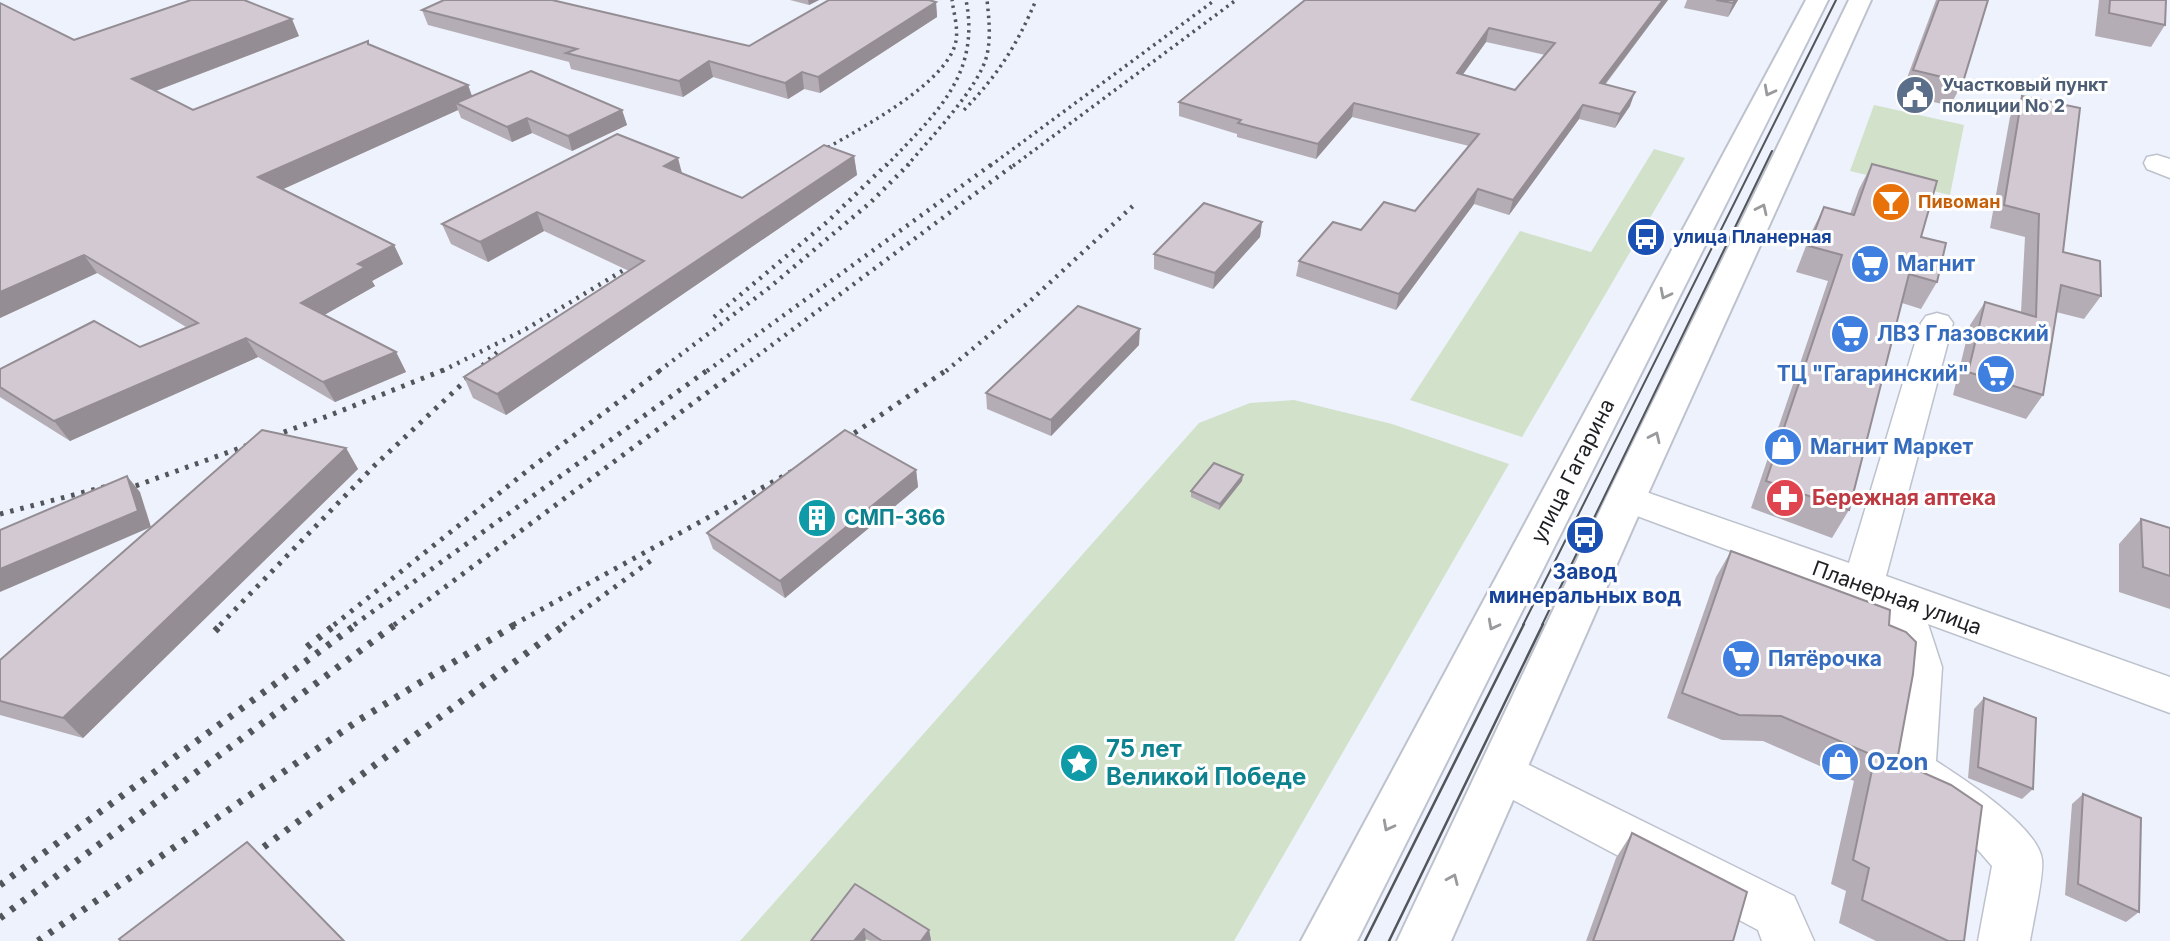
<svg xmlns="http://www.w3.org/2000/svg" width="2170" height="941" font-family="Inter,sans-serif">
  <style>
    .green { fill: #d2e1c9 }
    .lines { fill: none; stroke-linecap: round; stroke-linejoin: round }
    .minor-casing { stroke: #bdc2cd; stroke-width: 3 }
    .primary-casing { stroke: #bdc2cd; stroke-width: 4 }
    .minor { fill: #fff; fill-rule: evenodd }
    .primary { fill: #fff; fill-rule: evenodd }
    .tram-far1 { stroke: #52555a; stroke-width: 2 }
    .tram { stroke: #52555a; stroke-width: 2.5 }
    .rail-far3 { stroke: #52555a; stroke-width: 3.5; stroke-dasharray: 2.5 4.5; stroke-linecap: butt }
    .rail-far2 { stroke: #52555a; stroke-width: 4.5; stroke-dasharray: 2.5 6; stroke-linecap: butt }
    .rail-far1 { stroke: #52555a; stroke-width: 5; stroke-dasharray: 3.5 7; stroke-linecap: butt }
    .rail { stroke: #52555a; stroke-width: 7; stroke-dasharray: 4.5 9; stroke-linecap: butt }
    .wall { fill: #b5adb5; fill-rule: evenodd }
    .shaded-wall { fill: #948d93 }
    .building { fill: #d3c9d2; stroke: #948d93; stroke-width: 2; fill-rule: evenodd }
    .oneway { stroke: #999a9c }
    .labels { text-anchor: middle; stroke-width: 6; stroke-linejoin: round; paint-order: stroke }
    .far-service-label { font-size: 18px; font-weight: bold; fill: #4e5e75; stroke: #fff; text-anchor: start }
    .far-food-label { font-size: 18px; font-weight: bold; fill: #c56008; stroke: #fff; text-anchor: start }
    .far-transit-label { font-size: 18px; font-weight: bold; fill: #164399; stroke: #fff; text-anchor: start }
    .shop-label { font-size: 21px; font-weight: bold; fill: #366cbe; stroke: #fff; text-anchor: start }
    .street-label { font-size: 21px; fill: #1d1f23; stroke: #fff }
    .health-label { font-size: 21px; font-weight: bold; fill: #be3a42; stroke: #fff; text-anchor: start }
    .culture-label { font-size: 21px; font-weight: bold; fill: #0d838f; stroke: #fff; text-anchor: start }
    .transit-label { font-size: 21px; font-weight: bold; fill: #164399; stroke: #fff }
    .near-culture-label { font-size: 24px; font-weight: bold; fill: #0d838f; stroke: #fff; text-anchor: start }
    .near-shop-label { font-size: 24px; font-weight: bold; fill: #366cbe; stroke: #fff; text-anchor: start }
  </style>
  <rect width="100%" height="100%" fill="#edf2fd"/>
  <!-- green -->
  <g class="green">
    <path d="M1874,105l90,20 -14,70 -100,-24z"/>
    <path d="M1654,149l31,9 -163,279 -112,-37 110,-169 71,21z"/>
    <path d="M1294,400l98,24 117,40 -275,477h-494l459,-518 51,-20z"/>
  </g>
  <g class="lines">
    <defs>
      <g id="minor">
        <path d="M2157,155l13,4v19l-23,-9 -3,-6 3,-6z"/>
        <path d="M1937,313l11,3 5,7 -67,253 284,101v36l-242,-89 14,43 -6,94c26,17 103,66 106,99 2,16 -9,62 -12,81h-52l14,-75 -33,-38 -63,-43 -7,-14 9,-104 -17,-60 -268,-100 -6,-9 6,-9 13,-4 223,78 72,-240 5,-7z"/>
        <path d="M1501,751l293,145 20,45h-52l-4,-11 -273,-145 -7,-14 7,-14z"/>
      </g>
      <g id="primary">
        <path d="M1806,0h22l-471,941h-56z"/>
        <path d="M1849,0h22l-225,498 -195,443h-54l209,-443z"/>
      </g>
    </defs>
    <!-- minor casing -->
    <use href="#minor" class="minor-casing"/>
    <!-- primary casing -->
    <use href="#primary" class="primary-casing"/>
    <!-- minor -->
    <use href="#minor" class="minor"/>
    <!-- primary -->
    <use href="#primary" class="primary"/>
    <!-- tram-far1 -->
    <g class="tram-far1">
      <path d="M1523,625l313,-625"/>
      <path d="M1542,625l230,-474"/>
    </g>
    <!-- tram -->
    <g class="tram">
      <path d="M1365,941l159,-317"/>
      <path d="M1389,941l154,-317"/>
    </g>
    <!-- rail-far3 -->
    <g class="rail-far3">
      <path d="M964,110c34,-35 53,-65 72,-110"/>
      <path d="M810,158c39,-24 127,-67 144,-110 6,-15 0,-33 -2,-48"/>
      <path d="M886,166c48,-51 95,-90 80,-166"/>
      <path d="M907,166c23,-28 72,-78 80,-111 4,-19 2,-36 0,-55"/>
      <path d="M990,166l225,-166"/>
      <path d="M1013,166l223,-166"/>
    </g>
    <!-- rail-far2 -->
    <g class="rail-far2">
      <path d="M714,317l113,-95 60,-58"/>
      <path d="M442,371l84,-42 116,-70"/>
      <path d="M476,371l25,-22"/>
      <path d="M659,371l111,-84 101,-85 38,-38"/>
      <path d="M707,371l285,-207"/>
      <path d="M737,371l278,-207"/>
      <path d="M946,371l83,-69 106,-98"/>
    </g>
    <!-- rail-far1 -->
    <g class="rail-far1">
      <path d="M837,445l111,-76"/>
      <path d="M116,493l212,-77 118,-47"/>
      <path d="M0,514l108,-28"/>
      <path d="M220,625l154,-159 104,-97"/>
      <path d="M334,625l198,-158 130,-98"/>
      <path d="M354,625l355,-256"/>
      <path d="M394,625l345,-256"/>
      <path d="M513,625l285,-157"/>
      <path d="M563,625l90,-66"/>
    </g>
    <!-- rail -->
    <g class="rail">
      <path d="M215,631l7,-7"/>
      <path d="M307,647l29,-23"/>
      <path d="M242,863l324,-239"/>
      <path d="M0,885l357,-261"/>
      <path d="M0,918l396,-294"/>
      <path d="M38,941l321,-221 157,-96"/>
    </g>
  </g>
  <!-- wall -->
  <g class="wall">
    <path d="M790,0h29l-10,5z"/>
    <path d="M1305,0h363l-63,85 25,21 -15,22 -36,-9 -70,96 -35,-11 -78,106 -100,-34 3,-15 62,-31 54,-19 54,-65 -117,-29 -36,42 -79,-22v-3l-58,-18v-14zM1486,42l59,13 -30,35 -53,-15z"/>
    <path d="M1687,0h51l-10,17 -44,-9z"/>
    <path d="M1936,0h52l-25,82 -13,24 -49,-12z"/>
    <path d="M2099,0h67l-1,25 -14,22 -56,-11z"/>
    <path d="M936,2l1,15 -117,76 -16,-4 -16,10 -75,-22 -30,20 -112,-28 -2,-7 -141,-37 -6,-15 327,36z"/>
    <path d="M299,36l-143,55 37,19 176,-66 99,41 4,11 150,14 5,15 -55,26 -40,-18 -20,9 -51,-24 -3,-8 -176,79 112,56 9,19 -31,17 3,5 -51,29 72,37 10,20 -71,30 -77,-45 -188,84 -70,-44v-28l140,-22 46,-20 -89,-54 -97,45 74,-278z"/>
    <path d="M2022,96l41,156 38,44 -17,23 -28,-7 -13,83 -17,24 -73,-24 17,-70 15,-23 36,10 4,-75 -35,-9 20,-111z"/>
    <path d="M854,156l3,19 -351,240 -33,-17 -9,-21 165,-106 -85,-40 -56,31 -37,-18 -9,-20 240,-50 60,24z"/>
    <path d="M1872,164l49,73 16,45 -16,27 -19,-6 -53,207 -17,28 -81,-30 77,-227 -32,-9 15,-39 13,-26 26,7 9,-25z"/>
    <path d="M1262,222l-2,15 -47,52 -59,-20v-15z"/>
    <path d="M1139,345l-88,91 -64,-27 -1,-16z"/>
    <path d="M346,448l12,21 -275,269 -83,-23v-55z"/>
    <path d="M916,470l2,17 -133,111 -72,-49 -6,-16z"/>
    <path d="M1242,481l-23,29 -28,-13v-6z"/>
    <path d="M2141,519l29,9v81l-51,-17v-48z"/>
    <path d="M1731,551l158,74 8,136 67,180h-88l-37,-18 7,-32 -15,-7 23,-103 -91,-40 -41,-1 -55,-22 49,-141z"/>
    <path d="M1984,698l49,91 -11,10 -54,-21 6,-69z"/>
    <path d="M2083,794l56,118 -13,10 -61,-27 7,-91z"/>
    <path d="M1632,833l101,108h-147l30,-83z"/>
    <path d="M855,884l74,46 2,10 -1,1h-60l-4,-2 -1,2z"/>
  </g>
  <!-- shaded-wall -->
  <g class="shaded-wall">
    <path d="M808,0h11l-10,5z"/>
    <path d="M1663,0h5l-73,97 5,-14z"/>
    <path d="M1735,0h3l-10,17 5,-14z"/>
    <path d="M936,2l1,15 -117,76 -2,-16z"/>
    <path d="M292,19l7,17 -157,60 -10,-17z"/>
    <path d="M1489,28l-3,14 -32,45 3,-14z"/>
    <path d="M709,61l4,16 -30,20 -4,-16z"/>
    <path d="M802,72l2,17 -16,10 -3,-16z"/>
    <path d="M468,85l6,17 -18,1 2,7 -190,86 -10,-19z"/>
    <path d="M1635,92l-5,14 -15,22 5,-14z"/>
    <path d="M1354,103l-2,14 -36,42 2,-15z"/>
    <path d="M1583,105l-4,14 -70,96 4,-15z"/>
    <path d="M622,110l5,15 -55,26 -4,-15z"/>
    <path d="M527,118l5,15 -20,9 -5,-15z"/>
    <path d="M854,156l3,19 -351,240 -9,-21z"/>
    <path d="M678,158l5,19 -19,-11z"/>
    <path d="M1478,189l-4,15 -78,106 3,-16z"/>
    <path d="M537,212l7,19 -56,31 -8,-20z"/>
    <path d="M1262,222l-2,15 -47,52 2,-16z"/>
    <path d="M394,245l9,19 -31,17 3,5 -63,36 -11,-19 57,-39z"/>
    <path d="M84,255l13,18 -97,45v-26z"/>
    <path d="M1140,329l-1,16 -88,91v-16z"/>
    <path d="M246,338l12,19 -188,84 -16,-20z"/>
    <path d="M396,352l10,20 -71,30 -12,-20z"/>
    <path d="M346,448l12,21 -275,269 -20,-20z"/>
    <path d="M916,470l2,17 -133,111 -5,-17z"/>
    <path d="M1243,475l-1,6 -23,29 1,-6z"/>
    <path d="M127,476l13,16 11,35 -151,65v-23z"/>
    <path d="M864,929l2,10 -1,2h-11z"/>
    <path d="M929,930l2,10 -1,1h-9z"/>
  </g>
  <!-- building -->
  <g class="building">
    <path d="M191,0h53l48,19 -160,60 61,31 175,-69v3l100,41 -210,92 136,68 -36,19 7,3 -64,36 95,49 -73,30 -77,-44 -192,83 -54,-34v-18l94,-48 46,26 58,-24 -114,-68 -84,37v-289l74,37z"/>
    <path d="M444,0h108l197,46 80,-46h100l7,2 -118,75 -16,-5 -17,11 -76,-22 -30,20 -113,-28 11,-4 -155,-39z"/>
    <path d="M1305,0h358l-63,83 35,9 -15,22 -37,-9 -70,95 -35,-11 -79,105 -100,-33 34,-39 28,8 23,-28 31,9 64,-77 -125,-31 -36,41 -80,-21 3,-3 -62,-18zM1489,28l66,15 -40,47 -58,-17z"/>
    <path d="M1716,0h19l-2,3z"/>
    <path d="M1939,0h49l-25,82 -50,-12z"/>
    <path d="M2110,0h56l-1,25 -56,-12z"/>
    <path d="M531,71l91,39 -54,26 -41,-18 -20,9 -51,-24z"/>
    <path d="M2022,96l58,12 -17,144 37,9 1,35 -40,-11 -18,110 -75,-23 17,-70 51,15 3,-103 -35,-9z"/>
    <path d="M617,134l61,24 -14,8 78,32 82,-53 30,11 -357,238 -33,-17 180,-116 -107,-49 -57,30 -38,-18z"/>
    <path d="M1872,164l65,17 -16,56 25,6 -9,39 -28,-8 -60,236 -83,-29 76,-226 -33,-9 15,-39 30,8z"/>
    <path d="M1204,203l58,19 -47,51 -61,-19z"/>
    <path d="M1078,306l62,23 -89,91 -65,-27z"/>
    <path d="M262,430l84,18 -283,270 -63,-17v-41z"/>
    <path d="M845,430l71,40 -136,111 -73,-48z"/>
    <path d="M1214,463l29,12 -23,29 -29,-13z"/>
    <path d="M127,476l11,35 -138,58v-39z"/>
    <path d="M2141,519l29,9v48l-27,-9z"/>
    <path d="M1731,551l159,59 -1,15 17,7 10,10 -3,32 -16,87 54,24 31,21 -18,135h-16l-86,-41 7,-32 -16,-8 22,-104 -94,-40 -42,-1 -57,-22z"/>
    <path d="M1984,698l52,20 -3,71 -55,-22z"/>
    <path d="M2083,794l58,24 -2,94 -61,-28z"/>
    <path d="M1632,833l115,59 -14,49h-140z"/>
    <path d="M247,842l97,99h-223l-2,-2z"/>
    <path d="M855,884l74,46 -8,11h-39l-18,-12 -10,12h-43z"/>
  </g>
  <!-- one-way arrows -->
  <defs><path id="oneway-chevron" d="M-2-3.5L2.5 0L-2 3.5" fill="none" stroke-width="1.6" stroke-linecap="round" stroke-linejoin="round" transform="scale(1.75)"/></defs>
  <g class="oneway">
    <use href="#oneway-chevron" transform="translate(1769 91) rotate(118)"/>
    <use href="#oneway-chevron" transform="translate(1762 209) rotate(-65)"/>
    <use href="#oneway-chevron" transform="translate(1665 294) rotate(117)"/>
    <use href="#oneway-chevron" transform="translate(1655 437) rotate(-65)"/>
    <use href="#oneway-chevron" transform="translate(1493 625) rotate(118)"/>
    <use href="#oneway-chevron" transform="translate(1388 826) rotate(118)"/>
    <use href="#oneway-chevron" transform="translate(1453 879) rotate(-66)"/>
  </g>
  <!-- icons -->
  <defs>
    <symbol id="civic-disc" viewBox="-11 -11 22 22"><circle r="9.5" fill="#5c6f8a" stroke="#fff"/><path d="M-.6-6.5H3V-4.5H.6V-3L4-1V1h2V6H-6V1h2V-1L-.6-3ZM-1.2 2.5V6h2.4V2.5Z" fill="#fff"/></symbol>
    <symbol id="bar-disc" viewBox="-11 -11 22 22"><circle r="9.5" fill="#e8710a" stroke="#fff"/><path d="M-6-5H6L.8 .8V4.5H3.5V6h-7V4.5H-.8V.8Z" fill="#fff"/></symbol>
    <symbol id="bus-disc" viewBox="-11 -11 22 22"><circle r="9.5" fill="#1a4fb4" stroke="#fff"/><path d="M-5-6H5V4H4V6H2V4H-2V6H-4V4H-5ZM-3.5-4V0h7V-4ZM-3.5 1.2v1.5H-2V1.2ZM2 1.2v1.5H3.5V1.2Z" fill="#fff"/></symbol>
    <symbol id="supermarket-disc" viewBox="-11 -11 22 22"><circle r="9.5" fill="#3f7fe0" stroke="#fff"/><path d="M-6-5.5h2.5l.6 2H6L4.5 2H-2.5L-4.4-4H-6ZM-1.5 3.2a1.3 1.3 0 1 0 .1 0ZM3 3.2a1.3 1.3 0 1 0 .1 0Z" fill="#fff"/></symbol>
    <symbol id="shop-disc" viewBox="-11 -11 22 22"><circle r="9.5" fill="#3f7fe0" stroke="#fff"/><path d="M-5-2.5h2.3a2.7 3.5 0 0 1 5.4 0H5L5.5 6h-11ZM-1.5-2.5h3a1.5 2.3 0 0 0-3 0Z" fill="#fff"/></symbol>
    <symbol id="pharmacy-disc" viewBox="-11 -11 22 22"><circle r="9.5" fill="#e0444e" stroke="#fff"/><path d="M-2-6h4v4h4v4h-4v4h-4v-4h-4v-4h4Z" fill="#fff"/></symbol>
    <symbol id="building-disc" viewBox="-11 -11 22 22"><circle r="9.5" fill="#0f9aa8" stroke="#fff"/><path d="M-4-6H4V6H1V3H-1V6H-4ZM-2.5-4.3h1.7v1.8h-1.7ZM.8-4.3h1.7v1.8H.8ZM-2.5-1h1.7V.8h-1.7ZM.8-1h1.7V.8H.8Z" fill="#fff"/></symbol>
    <symbol id="sight-disc" viewBox="-11 -11 22 22"><circle r="9.5" fill="#0f9aa8" stroke="#fff"/><path d="M0-6L1.8-2.2L6-1.7L2.9 1.2L3.7 5.4L0 3.3L-3.7 5.4L-2.9 1.2L-6-1.7L-1.8-2.2Z" fill="#fff"/></symbol>
  </defs>
  <g fill-rule="evenodd">
    <use href="#civic-disc" x="1893" y="73" width="44" height="44"/>
    <use href="#bar-disc" x="1869" y="180" width="44" height="44"/>
    <use href="#bus-disc" x="1624" y="215" width="44" height="44"/>
    <use href="#supermarket-disc" x="1848" y="242" width="44" height="44"/>
    <use href="#supermarket-disc" x="1828" y="312" width="44" height="44"/>
    <use href="#supermarket-disc" x="1974" y="352" width="44" height="44"/>
    <use href="#shop-disc" x="1761" y="425" width="44" height="44"/>
    <use href="#pharmacy-disc" x="1763" y="476" width="44" height="44"/>
    <use href="#building-disc" x="795" y="496" width="44" height="44"/>
    <use href="#bus-disc" x="1563" y="513" width="44" height="44"/>
    <use href="#supermarket-disc" x="1719" y="637" width="44" height="44"/>
    <use href="#shop-disc" x="1818" y="740" width="44" height="44"/>
    <use href="#sight-disc" x="1057" y="741" width="44" height="44"/>
  </g>
  <g class="labels">
    <!-- far-service labels -->
    <g class="far-service-label">
      <text x="1942" y="91">Участковый пункт<tspan x="1942" dy="21">полиции No 2</tspan></text>
    </g>
    <!-- far-food labels -->
    <g class="far-food-label">
      <text x="1918" y="208">Пивоман</text>
    </g>
    <!-- far-transit labels -->
    <g class="far-transit-label">
      <text x="1673" y="243">улица Планерная</text>
    </g>
    <!-- shop labels -->
    <g class="shop-label">
      <text x="1897" y="271">Магнит</text>
      <text x="1877" y="341">ЛВЗ Глазовский</text>
      <text x="1969" y="381" text-anchor="end">ТЦ "Гагаринский"</text>
      <text x="1810" y="454">Магнит Маркет</text>
      <text x="1768" y="666">Пятёрочка</text>
    </g>
    <!-- street labels -->
    <g class="street-label">
      <text transform="translate(1573 471) rotate(-63)" y="7">улица Гагарина</text>
      <text transform="translate(1897 598) rotate(20)" y="7">Планерная улица</text>
    </g>
    <!-- health labels -->
    <g class="health-label">
      <text x="1812" y="505">Бережная аптека</text>
    </g>
    <!-- culture labels -->
    <g class="culture-label">
      <text x="844" y="525">СМП-366</text>
    </g>
    <!-- transit labels -->
    <g class="transit-label">
      <text x="1585" y="579">Завод<tspan x="1585" dy="24">минеральных вод</tspan></text>
    </g>
    <!-- near-culture labels -->
    <g class="near-culture-label">
      <text x="1106" y="757">75 лет<tspan x="1106" dy="28">Великой Победе</tspan></text>
    </g>
    <!-- near-shop labels -->
    <g class="near-shop-label">
      <text x="1867" y="770">Ozon</text>
    </g>
  </g>
</svg>
